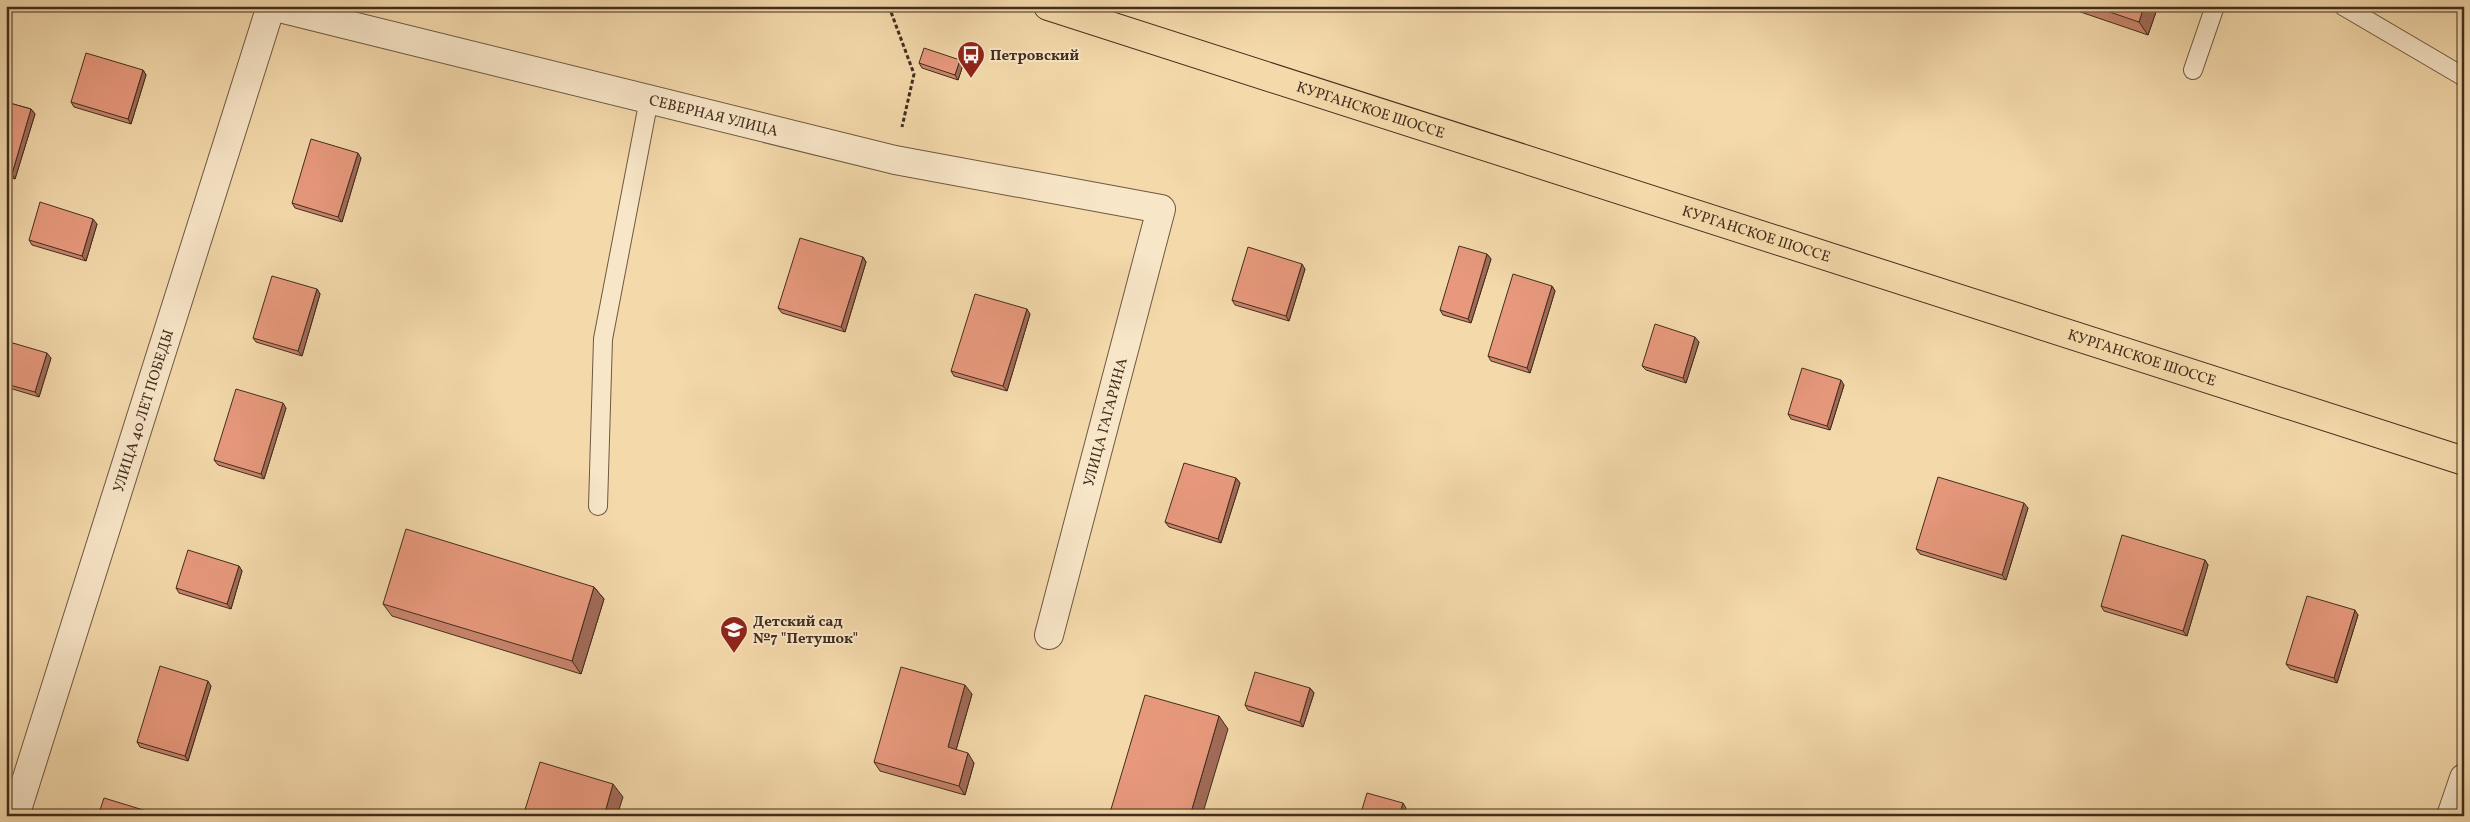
<svg xmlns="http://www.w3.org/2000/svg" width="2470" height="822" font-family="Vollkorn,serif">
  <style>
    .lines { fill: none; stroke-linecap: round; stroke-linejoin: round }
    .lane-casing { stroke: #6e5841; stroke-width: 20 }
    .street-casing { stroke: #6e5841; stroke-width: 30 }
    .primary-casing { stroke: #412d1e; stroke-width: 30 }
    .path { stroke: #412d1e; stroke-width: 3; stroke-dasharray: 4 2.5; stroke-linecap: butt }
    .lane { stroke: #f8e6c8; stroke-width: 18 }
    .street { stroke: #f8e6c8; stroke-width: 28 }
    .primary { stroke: #f4d9ab; stroke-width: 28 }
    .wall { fill: #c8846c; stroke: #412d1e }
    .shaded-wall { fill: #a26b58; stroke: #412d1e }
    .building { fill: #e8997d; stroke: #412d1e }
    .labels { text-anchor: middle; stroke-width: 4; stroke-linejoin: round; paint-order: stroke }
    .poi-label { font-size: 15px; font-weight: bold; fill: #412d1e; stroke: #f8e6c8; text-anchor: start }
    .street-label { font-size: 15px; fill: #412d1e; stroke: #f8e6c8 }
  </style>
  <rect width="100%" height="100%" fill="#f4d9ab"/>
  <filter id="stains"><feTurbulence type="fractalNoise" baseFrequency=".004" numOctaves="4"/><feColorMatrix values="0 0 0 0 .2 0 0 0 0 .09 0 0 0 0 .02 0 0 0 .5 -.17"/></filter>
  <radialGradient id="worn" r=".72"><stop offset=".6" stop-color="#630" stop-opacity="0"/><stop offset="1" stop-color="#630" stop-opacity=".3"/></radialGradient>
  <g class="lines">
    <defs>
      <g id="lane">
        <path d="M2343,6l121,71"/>
        <path d="M2193,70l22,-64"/>
        <path d="M598,506l5,-167 46,-240"/>
      </g>
      <g id="street">
        <path id="s1" d="M271,6l624,154 266,49 -112,426"/>
        <path id="s2" d="M15,816l256,-810"/>
        <path d="M2451,816l13,-38"/>
      </g>
      <g id="primary">
        <path id="s3" d="M1048,6l1416,455"/>
      </g>
    </defs>
    <!-- lane casing -->
    <use href="#lane" class="lane-casing"/>
    <!-- street casing -->
    <use href="#street" class="street-casing"/>
    <!-- primary casing -->
    <use href="#primary" class="primary-casing"/>
    <!-- path -->
    <path class="path" d="M873,6l18,6 23,62 -12,53"/>
    <!-- lane -->
    <use href="#lane" class="lane"/>
    <!-- street -->
    <use href="#street" class="street"/>
    <!-- primary -->
    <use href="#primary" class="primary"/>
  </g>
  <!-- wall -->
  <g class="wall">
    <path d="M2063,6h95l-10,29z"/>
    <path d="M919,63l44,2 -5,15 -36,-12z"/>
    <path d="M143,70l3,5 -15,49 -57,-17 -3,-5z"/>
    <path d="M6,102l25,7 4,5 -20,65 -9,-3z"/>
    <path d="M361,158l-19,64 -47,-14 -3,-5z"/>
    <path d="M97,224l-11,37 -54,-16 -3,-5z"/>
    <path d="M1487,254l4,5 -20,64 -28,-8 -3,-5z"/>
    <path d="M863,257l3,5 -21,70 -63,-19 -4,-5z"/>
    <path d="M1305,269l-16,52 -54,-16 -3,-5z"/>
    <path d="M1552,286l3,5 -25,82 -39,-12 -3,-5z"/>
    <path d="M317,289l3,5 -18,62 -46,-14 -3,-4z"/>
    <path d="M1030,314l-23,77 -53,-15 -3,-5z"/>
    <path d="M6,341l45,17 -12,39 -33,-10z"/>
    <path d="M1699,342l-13,41 -40,-13 -4,-4z"/>
    <path d="M1844,385l-14,45 -39,-11 -3,-5z"/>
    <path d="M286,408l-22,71 -46,-14 -4,-5z"/>
    <path d="M1236,478l4,5 -19,60 -52,-16 -4,-5z"/>
    <path d="M2028,508l-22,72 -86,-26 -4,-5z"/>
    <path d="M2205,560l3,5 -21,71 -83,-25 -3,-5z"/>
    <path d="M239,566l3,5 -11,38 -52,-16 -3,-5z"/>
    <path d="M594,587l10,12 -23,75 -189,-58 -9,-12z"/>
    <path d="M2358,615l-21,68 -47,-14 -4,-5z"/>
    <path d="M211,686l-23,75 -48,-14 -3,-5z"/>
    <path d="M1310,688l4,5 -11,34 -55,-17 -3,-5z"/>
    <path d="M972,694l-16,56 18,13 -9,32 -85,-24 -6,-9z"/>
  </g>
  <!-- shaded-wall -->
  <g class="shaded-wall">
    <path d="M2144,6h14l-10,29 -9,-13z"/>
    <path d="M960,60l3,5 -5,15 -3,-5z"/>
    <path d="M143,70l3,5 -15,49 -3,-5z"/>
    <path d="M31,109l4,5 -20,65 -3,-5z"/>
    <path d="M358,153l3,5 -19,64 -4,-5z"/>
    <path d="M93,219l4,5 -11,37 -4,-5z"/>
    <path d="M1487,254l4,5 -20,64 -3,-4z"/>
    <path d="M863,257l3,5 -21,70 -4,-5z"/>
    <path d="M1302,264l3,5 -16,52 -3,-5z"/>
    <path d="M1552,286l3,5 -25,82 -3,-5z"/>
    <path d="M317,289l3,5 -18,62 -4,-5z"/>
    <path d="M1027,309l3,5 -23,77 -4,-5z"/>
    <path d="M1695,337l4,5 -13,41 -3,-5z"/>
    <path d="M47,353l4,5 -12,39 -4,-5z"/>
    <path d="M1841,380l3,5 -14,45 -3,-4z"/>
    <path d="M283,403l3,5 -22,71 -3,-5z"/>
    <path d="M1236,478l4,5 -19,60 -3,-4z"/>
    <path d="M2024,503l4,5 -22,72 -4,-5z"/>
    <path d="M2205,560l3,5 -21,71 -4,-5z"/>
    <path d="M239,566l3,5 -11,38 -4,-5z"/>
    <path d="M594,587l10,12 -23,75 -9,-13z"/>
    <path d="M2355,610l3,5 -21,68 -3,-5z"/>
    <path d="M208,681l3,5 -23,75 -3,-5z"/>
    <path d="M965,685l7,9 -18,63 -6,-10z"/>
    <path d="M1310,688l4,5 -11,34 -3,-5z"/>
    <path d="M1219,716l9,13 -26,87h-12z"/>
    <path d="M968,753l6,10 -9,32 -6,-9z"/>
    <path d="M613,784l10,13 -6,19h-13z"/>
    <path d="M1403,803l3,5 -2,8h-5z"/>
  </g>
  <!-- building -->
  <g class="building">
    <path d="M2092,6h52l-5,16z"/>
    <path d="M924,48l36,12 -5,15 -36,-12z"/>
    <path d="M86,53l57,17 -15,49 -57,-17z"/>
    <path d="M6,102l25,7 -19,65 -6,-2z"/>
    <path d="M311,139l47,14 -20,64 -46,-14z"/>
    <path d="M40,202l53,17 -11,37 -53,-16z"/>
    <path d="M800,238l63,19 -22,70 -63,-19z"/>
    <path d="M1459,246l28,8 -19,65 -28,-9z"/>
    <path d="M1248,247l54,17 -16,52 -54,-16z"/>
    <path d="M1513,274l39,12 -25,82 -39,-12z"/>
    <path d="M272,276l45,13 -19,62 -45,-13z"/>
    <path d="M975,294l52,15 -24,77 -52,-15z"/>
    <path d="M1655,324l40,13 -12,41 -41,-12z"/>
    <path d="M6,341l41,12 -12,39 -29,-8z"/>
    <path d="M1802,368l39,12 -14,46 -39,-12z"/>
    <path d="M236,389l47,14 -22,71 -47,-14z"/>
    <path d="M1184,463l52,15 -18,61 -53,-17z"/>
    <path d="M1938,477l86,26 -22,72 -86,-26z"/>
    <path d="M406,529l188,58 -22,74 -189,-57z"/>
    <path d="M2122,535l83,25 -22,71 -82,-25z"/>
    <path d="M188,550l51,16 -12,38 -51,-16z"/>
    <path d="M2307,596l48,14 -21,68 -48,-14z"/>
    <path d="M160,666l48,15 -23,75 -48,-14z"/>
    <path d="M901,667l64,18 -17,62 20,6 -9,33 -85,-24z"/>
    <path d="M1255,672l55,16 -10,34 -55,-17z"/>
    <path d="M1145,695l74,21 -29,100h-81z"/>
    <path d="M540,762l73,22 -9,32h-81z"/>
    <path d="M1367,793l36,10 -4,13h-39z"/>
    <path d="M104,798l59,18h-65z"/>
  </g>
  <!-- icons -->
  <defs>
    <symbol id="bus-pin" viewBox="-11 -11 22 30"><path d="M0 17L-7.5 6A9.5 9.5 0 1 1 7.5 6Z" fill="#8f2418" stroke="#f8e6c8"/><path d="M-5-6H5V4H4V6H2V4H-2V6H-4V4H-5ZM-3.5-4V0h7V-4ZM-3.5 1.2v1.5H-2V1.2ZM2 1.2v1.5H3.5V1.2Z" fill="#fff"/></symbol>
    <symbol id="school-pin" viewBox="-11 -11 22 30"><path d="M0 17L-7.5 6A9.5 9.5 0 1 1 7.5 6Z" fill="#8f2418" stroke="#f8e6c8"/><path d="M0-5L7-2L0 1L-7-2ZM-4 1L0 2.5L4 1V4Q0 6-4 4Z" fill="#fff"/></symbol>
  </defs>
  <g fill-rule="evenodd">
    <use href="#bus-pin" x="955" y="39" width="32" height="43"/>
    <use href="#school-pin" x="718" y="614" width="32" height="43"/>
  </g>
  <g class="labels">
    <!-- poi labels -->
    <g class="poi-label">
      <text x="990" y="60">Петровский</text>
      <text x="753" y="626">Детский сад<tspan x="753" dy="17">№7 "Петушок"</tspan></text>
    </g>
    <!-- street labels -->
    <g class="street-label">
      <text dy="5" stroke="none"><textPath href="#s3" startOffset="339">КУРГАНСКОЕ ШОССЕ</textPath></text>
      <text dy="5" stroke="none"><textPath href="#s1" startOffset="456">СЕВЕРНАЯ УЛИЦА</textPath></text>
      <text dy="5" stroke="none"><textPath href="#s3" startOffset="744">КУРГАНСКОЕ ШОССЕ</textPath></text>
      <text dy="5" stroke="none"><textPath href="#s3" startOffset="1149">КУРГАНСКОЕ ШОССЕ</textPath></text>
      <text dy="5" stroke="none"><textPath href="#s2" startOffset="425">УЛИЦА 40 ЛЕТ ПОБЕДЫ</textPath></text>
      <text transform="translate(1105 422) rotate(-75)" y="5">УЛИЦА ГАГАРИНА</text>
    </g>
  </g>
  <!-- margin -->
  <rect width="2470" height="822" fill="none" stroke="#f4d9ab" stroke-width="25"/>
  <rect x="8" y="8" width="2455" height="807" fill="none" stroke="#412d1e" stroke-width="2.5"/>
  <rect x="12" y="12" width="2445" height="797" fill="none" stroke="#412d1e"/>
  <rect width="100%" height="100%" filter="url(#stains)"/>
  <rect width="100%" height="100%" fill="url(#worn)"/>
</svg>
